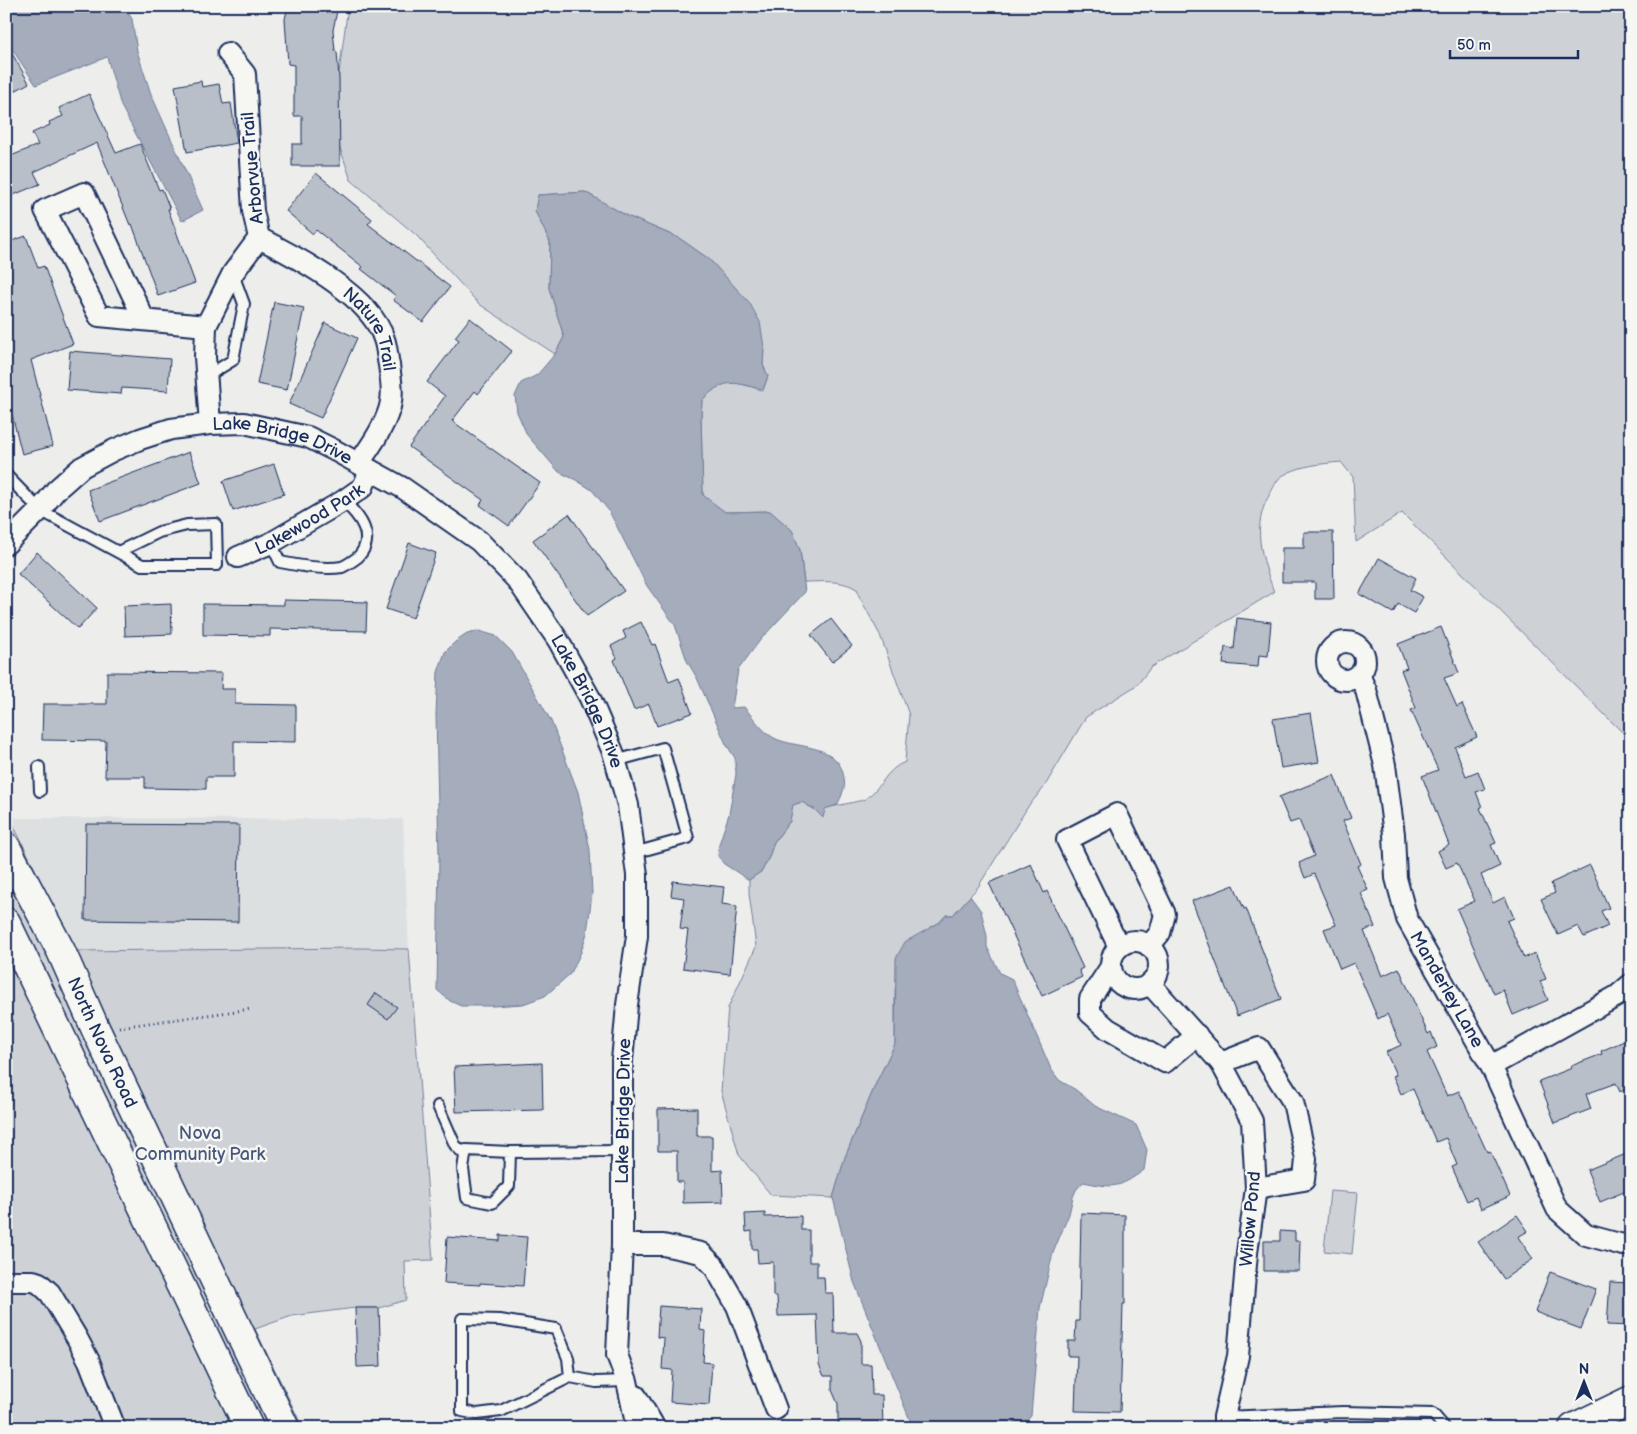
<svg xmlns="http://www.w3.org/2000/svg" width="1637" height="1434" font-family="'Balsamiq Sans',sans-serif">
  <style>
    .built { fill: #dde0e1 }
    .green { fill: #ced2d7; stroke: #74809a }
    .water { fill: #a5acbc; stroke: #6e7a96 }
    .building { fill: #b9bfc8; stroke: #1b2f5e }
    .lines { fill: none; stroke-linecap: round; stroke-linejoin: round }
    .lane-casing { stroke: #1b2f5e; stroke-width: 14 }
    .street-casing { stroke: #1b2f5e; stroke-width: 24 }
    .secondary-casing { stroke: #1b2f5e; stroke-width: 31 }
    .primary-casing { stroke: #1b2f5e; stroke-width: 31 }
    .path { stroke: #1b2f5e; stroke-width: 3; stroke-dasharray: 1 4; stroke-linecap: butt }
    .lane { stroke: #f6f6f2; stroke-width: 10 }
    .street { stroke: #f6f6f2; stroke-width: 20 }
    .secondary { stroke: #f6f6f2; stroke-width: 28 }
    .primary { stroke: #f6f6f2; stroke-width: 28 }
    .labels { text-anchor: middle; stroke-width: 5; stroke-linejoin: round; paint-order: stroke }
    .street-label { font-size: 18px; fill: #1b2f5e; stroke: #f6f6f2 }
    .park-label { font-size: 18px; fill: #48587c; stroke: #f6f6f2 }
  </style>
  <rect width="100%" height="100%" fill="#edeeec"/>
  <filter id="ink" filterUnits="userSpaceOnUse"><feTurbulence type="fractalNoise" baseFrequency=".02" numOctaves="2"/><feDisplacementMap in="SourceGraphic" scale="10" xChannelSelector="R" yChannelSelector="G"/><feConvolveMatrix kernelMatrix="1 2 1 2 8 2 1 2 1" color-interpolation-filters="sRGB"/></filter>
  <g filter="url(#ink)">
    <!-- built -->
    <g class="built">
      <path d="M10,818l393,1 6,130 -47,-1 -287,3z"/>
      <path d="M1631,1411v17h-36z"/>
    </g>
    <!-- green -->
    <g class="green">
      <path d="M348,6h1283v735l-229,-228 -46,29 -3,-65 -12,-15c-20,2 -41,3 -59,14 -5,3 -8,11 -11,16 -21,34 -9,66 3,100l-123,75 -14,18 -51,32 -43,72 -14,16 -51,82 -25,28h-7l-6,7 -12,7 -33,60v55l-18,37 -32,76 -12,41 -62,-3 -32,-40 -18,-64 7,-83 28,-61 -7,-54v-13l13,-9 7,-14 5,-15 16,-21 2,-16 10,-3 13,8c6,-1 47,-9 50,-11 16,-10 21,-30 40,-37l4,-47 -29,-80 -22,-41v-4c-16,-11 -35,-8 -54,-8l-4,-32 -8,-19 -22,-20 -45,1 -22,-16 -2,-81 1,-15c25,-24 31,-18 61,-10l5,-14 -5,-11 1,-18 -36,-67 -19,-21 -30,-21 -52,-22 -42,-24 -47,3 -3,16 15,31 -1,46 15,49 -9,17 -76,-50 -63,-69 -65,-55 -19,-55z"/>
      <path d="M6,810l69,141 287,-3 47,1 24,311 -28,1 1,39 -27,8h-24l-63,8 -37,13 48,99h-297z"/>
      <path d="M1330,1191l28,2 -6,61 -28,-3z"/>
    </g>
    <!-- water -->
    <g class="water">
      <path d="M6,6h118l8,13 5,32 14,43 52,116 -21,11 -61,-115 -14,-49 -71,28 -30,-45z"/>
      <path d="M585,192l42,24 52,22 30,21 40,43 11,20 4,25 -1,18 5,11 -5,14c-29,-8 -37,-13 -61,10l-1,15 2,80 22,17 45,-1 22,19 8,20 5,42 -44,47 -23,31 -6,38 12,-1c9,10 18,24 30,31 22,11 61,5 69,35 1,6 3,12 0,18 -1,5 -4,10 -6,14l-12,4 -2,9 -8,-8 -13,-8 -9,3 -3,16 -16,21 -5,15 -7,14 -13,9 -25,-16 -6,-8 1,-12 10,-30 7,-40 -1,-16 -9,-14 -29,-66 -10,-17 -12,-36 -28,-39 -38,-75 -17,-21 -16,-10 -17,-8 -32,-37 -10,-23 -2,-16 6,-13 16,-8 18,-21 9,-17 -15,-49 1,-46 -15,-31 3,-16z"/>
      <path d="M479,631l17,5 16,16 39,69 27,71 12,58 2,44 -5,39 -6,19 -10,21 -26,23 -22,8 -30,2h-32l-11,-5 -13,-11 2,-134 -3,-142 2,-42 7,-20 10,-10 12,-8z"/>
      <path d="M970,896l11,15 6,25v11l13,26 12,6 39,90 8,11 17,10 19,16 41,19 11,25 -3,20c-26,19 -30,18 -61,12l-7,8 -3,7 -4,17 -16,39 -13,55 -9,108 -11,12h-102l-6,-3 -58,-143 -21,-84 12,-41 32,-76 18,-37 1,-86 9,-16 35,-20 6,-7h7z"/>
    </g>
    <!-- building -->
    <g class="building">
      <path d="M288,6h50l-5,24 2,21 2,1 2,26 1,88h-48v-22h10v-28h-8v-51l-6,-1 -3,-45z"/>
      <path d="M6,43l23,40 -23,13z"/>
      <path d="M201,81l1,6 17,-3 4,20 8,-1 6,40 -50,9 -12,-66z"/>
      <path d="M89,94l27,59 24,-9 19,46 3,-1 8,20h-2l27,74 -37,13 -26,-72 -2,1 -33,-82 -63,29 6,12 -34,14v-40l32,-13 -6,-12 18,-8 -1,-3 14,-6 -4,-8z"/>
      <path d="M316,173l56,46 -4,5 82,63 -27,35 -30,-22 3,-4 -35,-27 2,-2 -47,-37 -3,4 -27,-23z"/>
      <path d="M26,236l12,32 6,-2 29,78 -42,16 22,86 -31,8 -16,-63v-148z"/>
      <path d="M274,302l30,6 -17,82 -30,-6z"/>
      <path d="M470,318l42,33 -34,43 -3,-3 -23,30 88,62 -31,43 -29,-21 3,-5 -74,-53 36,-51 -18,-14 32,-42 -4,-3z"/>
      <path d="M325,323l32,15 -36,80 -32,-14z"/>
      <path d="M70,351l100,8 -2,32 -46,-3 -1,6 -54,-4z"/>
      <path d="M189,452l12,31 -101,38 -12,-31z"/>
      <path d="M274,464l10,30 -51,17 -10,-30z"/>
      <path d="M569,514l55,77 -37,25 -54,-76z"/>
      <path d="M1304,532h29l1,67h-19v-17h-33v-34h22z"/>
      <path d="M409,543l27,10 -23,65 -27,-9z"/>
      <path d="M37,552l60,56 -19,21 -60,-55z"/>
      <path d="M1379,558l37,20 -6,12 13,7 -9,16 -16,-9 -5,9 -34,-19z"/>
      <path d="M284,600l83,2 -1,29 -96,-2v7l-67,-1v-31l81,1z"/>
      <path d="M171,604l1,30 -47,2 -1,-30z"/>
      <path d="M1237,618l34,4 -3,34 -9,-1 -1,12 -35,-3 2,-17 9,2z"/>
      <path d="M831,619l21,27 -20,16 -21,-27z"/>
      <path d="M641,622l11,23 3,-1 14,38 10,-4 13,35 -35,13 -8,-22 -15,6 -20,-50 3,-2 -6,-12 15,-8 -3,-7z"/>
      <path d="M1441,627l18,46 -15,5 13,29 5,-3 15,33 -22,10 11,29 12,-5 7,18 -9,3 6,15 -2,1 16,35 -5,2 9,21 -19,9 12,28 12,-6 9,21 -7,3 17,37 11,-5 11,26 -6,2 8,19 -35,15 -10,-25 -9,4 -37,-85 18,-8 -18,-38 -11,5 -8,-17 11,-6 -27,-69 16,-6 -27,-60 5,-2 -15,-38 6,-2 -9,-24z"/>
      <path d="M107,672l115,1 -1,16h14v15l61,1v37l-62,-1v36h-28v12l-61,-1v-11h-40l1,-36 -64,-1 1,-36h64z"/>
      <path d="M1311,713l8,49 -38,6 -8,-49z"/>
      <path d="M1334,775l17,43 -8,3 18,43 -4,2 11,24 -7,3 14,34 -11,4 18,45 17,-8 29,66 3,-2 6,15 -10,5 20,44 12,-5 28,61 3,-1 20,45 -29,13 -5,-12 -9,4 -15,-34 5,-2 -11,-27 -10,4 -23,-53 -12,5 -8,-18 3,-1 -10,-23 15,-7 -14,-31 -9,5 -24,-56 -14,6 -16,-40 12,-4 -22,-51 -9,4 -6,-15 15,-7 -15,-36 -9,3 -11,-26z"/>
      <path d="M86,824l153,1 -1,97 -153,-2z"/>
      <path d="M1031,864l13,29 3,-2 36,77 -4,2 3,7 -40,19 -53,-113z"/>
      <path d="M1590,865l19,43 -8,3 7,15 -24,11 -6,-11 -20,9 -17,-36 14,-6 -4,-10z"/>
      <path d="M673,881l51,6 -2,17 15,2 -7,68 -47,-6 5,-38 -8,-1 4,-31 -13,-2z"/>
      <path d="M1234,885l10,24 2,-1 35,91 -44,17 -45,-115z"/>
      <path d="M376,993l21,14 -9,12 -20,-14z"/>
      <path d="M1631,1038v49l-11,5 -4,-9 -30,11 5,15 -36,14 -16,-42 33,-13 -1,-2 31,-12 -1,-3z"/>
      <path d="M542,1063l1,47 -87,2 -2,-45z"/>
      <path d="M697,1108v28h15v35l10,-1 1,32 -40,1v-21h-6v-31h-19v-42z"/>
      <path d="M1631,1152v37l-31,13 -13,-32z"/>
      <path d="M765,1213v4l36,-1v14h8v32h8v15h7l1,16h8l1,40h23l4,8v23h10l1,31h10l1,32 -45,1v-24l-6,-14v-14h-8l-5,-11 -2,-50 -39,1 -1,-20h-4v-34l-15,1 -1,-14h-5v-18l-6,1 -1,-18z"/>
      <path d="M1081,1213l44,2v89h-2l-3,108 -45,-1 2,-55h-9v-15h7l1,-20h3z"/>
      <path d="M1517,1215l11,16 -10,6 15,22 -29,20 -26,-37z"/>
      <path d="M1280,1231l15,1v9h5l-1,30h-35v-30h16z"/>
      <path d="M500,1235l27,2 -4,49 -43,-3v2l-36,-2 3,-46 53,4z"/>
      <path d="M1550,1272l46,17 -15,40 -46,-17z"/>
      <path d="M1610,1282l21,1v43l-24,-1z"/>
      <path d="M659,1306l42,3 -1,21 5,1 -2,31 9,1 -3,42 -39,-3 2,-32 -10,-1 2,-31 -7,-1z"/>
      <path d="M355,1308h24l2,58 -24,1z"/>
    </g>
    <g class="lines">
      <defs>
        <g id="lane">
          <path d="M207,376l26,-16 11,-56 -11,-30"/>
          <path d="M6,475l34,35 102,55h75l-1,-41 -29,1 -28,7 -41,20"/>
          <path d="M271,543l9,19c15,3 46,8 62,5 5,-2 12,-7 16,-10 19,-20 1,-42 -15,-56"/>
          <path d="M615,761l48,-13 25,90 -54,15"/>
          <path d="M39,767l1,24"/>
          <path d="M438,1106l17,39 10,10"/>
          <path d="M510,1152l-1,34 -17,17 -25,-5 -4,-29 3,-19 44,2 112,-1"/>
          <path d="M570,1377l-69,34 -24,3 -15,-3v-92l38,1 56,9 12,29 2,19 26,5 31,-1"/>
          <path d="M1224,1417l119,-5 90,2 12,14"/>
        </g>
        <g id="street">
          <path id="s1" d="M259,238c38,19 112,58 125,101 3,8 3,17 5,26 2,15 5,31 0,45 -6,19 -19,37 -30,53"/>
          <path d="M144,319l-60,-126 -39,17 54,106 107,10"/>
          <path d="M210,424l-5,-67 1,-31 27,-53 26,-35 -6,-27 -8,-137 -17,-21"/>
          <path id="s2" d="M6,544l34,-34 16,-20 26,-23 32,-17 26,-11 31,-10 39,-5 34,-1 64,14 26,13 69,38 76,53 38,39 41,60 32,58 23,54 15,53 9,70v61l-10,69 -5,56v184l-5,110 10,26 10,47"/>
          <path id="s3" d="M238,557l33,-14 72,-42 20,-14 7,-17"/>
          <circle cx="1346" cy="661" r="19"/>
          <path id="s4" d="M1359,675l7,15 19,75 9,69 2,44 11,41 84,147 66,143 29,26 37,10 8,-2"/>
          <circle cx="1135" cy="965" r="24"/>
          <path d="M1119,947l-52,-107 50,-26 48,100 -5,19 -11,13"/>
          <path d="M1110,968l-20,31v14l18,16 57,33 32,-27"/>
          <path d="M1150,984l71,79 31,58 4,67 -9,65 -9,103 -14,61v11"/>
          <path d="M1221,1063l38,-15 34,54 13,57 -2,21 -48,8"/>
          <path d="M1491,1066l126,-70 14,-12"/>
          <path d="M622,1245h41l38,8 13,13 23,40 39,103"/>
          <path d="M6,1281h27l6,2 11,10 27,45 12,23 26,67"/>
          <path d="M636,1396l19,32"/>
        </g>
        <path id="secondary" d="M1573,1428l58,-28"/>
        <g id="primary">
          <path id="s5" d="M6,847l55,104 35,79 189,398"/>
          <path d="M6,922l243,506"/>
        </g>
      </defs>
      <!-- lane casing -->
      <use href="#lane" class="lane-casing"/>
      <!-- street casing -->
      <use href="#street" class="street-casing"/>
      <!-- secondary casing -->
      <use href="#secondary" class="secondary-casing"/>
      <!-- primary casing -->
      <use href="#primary" class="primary-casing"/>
      <!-- path -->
      <path class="path" d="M119,1027l132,-18"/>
      <!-- lane -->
      <use href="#lane" class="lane"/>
      <!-- street -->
      <use href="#street" class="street"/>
      <!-- secondary -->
      <use href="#secondary" class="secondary"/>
      <!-- primary -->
      <use href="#primary" class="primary"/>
    </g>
  </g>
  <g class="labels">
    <!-- street labels -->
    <g class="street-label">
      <text transform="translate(252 168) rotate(-95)" y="6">Arborvue Trail</text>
      <text dy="6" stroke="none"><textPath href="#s1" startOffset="149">Nature Trail</textPath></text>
      <text dy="6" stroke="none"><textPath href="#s2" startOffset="320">Lake Bridge Drive</textPath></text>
      <text dy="6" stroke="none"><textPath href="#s3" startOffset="81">Lakewood Park</textPath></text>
      <text dy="6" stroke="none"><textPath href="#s2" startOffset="740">Lake Bridge Drive</textPath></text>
      <text dy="6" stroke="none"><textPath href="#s4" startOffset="331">Manderley Lane</textPath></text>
      <text dy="6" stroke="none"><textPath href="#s5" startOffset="218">North Nova Road</textPath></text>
      <text transform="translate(623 1111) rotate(-89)" y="6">Lake Bridge Drive</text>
      <text transform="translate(1250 1219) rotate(-85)" y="6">Willow Pond</text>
    </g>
    <!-- park labels -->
    <g class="park-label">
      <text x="200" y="1139">Nova<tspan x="200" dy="21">Community Park</tspan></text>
    </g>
  </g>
  <!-- margin -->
  <rect width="1637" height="1434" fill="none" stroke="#f6f6f2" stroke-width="25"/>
  <rect x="12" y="12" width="1612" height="1409" fill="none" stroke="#1b2f5e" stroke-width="2" filter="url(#ink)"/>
  <!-- north arrow -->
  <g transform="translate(1584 1382)" stroke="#f6f6f2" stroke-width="4" paint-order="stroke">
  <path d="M0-4L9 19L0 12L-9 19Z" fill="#1b2f5e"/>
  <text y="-8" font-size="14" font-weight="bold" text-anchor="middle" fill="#1b2f5e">N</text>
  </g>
  <!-- scale -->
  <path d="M1450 50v8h128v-8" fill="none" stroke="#1b2f5e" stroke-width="2.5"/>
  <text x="1457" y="50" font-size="15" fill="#1b2f5e" stroke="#f6f6f2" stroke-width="4" paint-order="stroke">50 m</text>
</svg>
